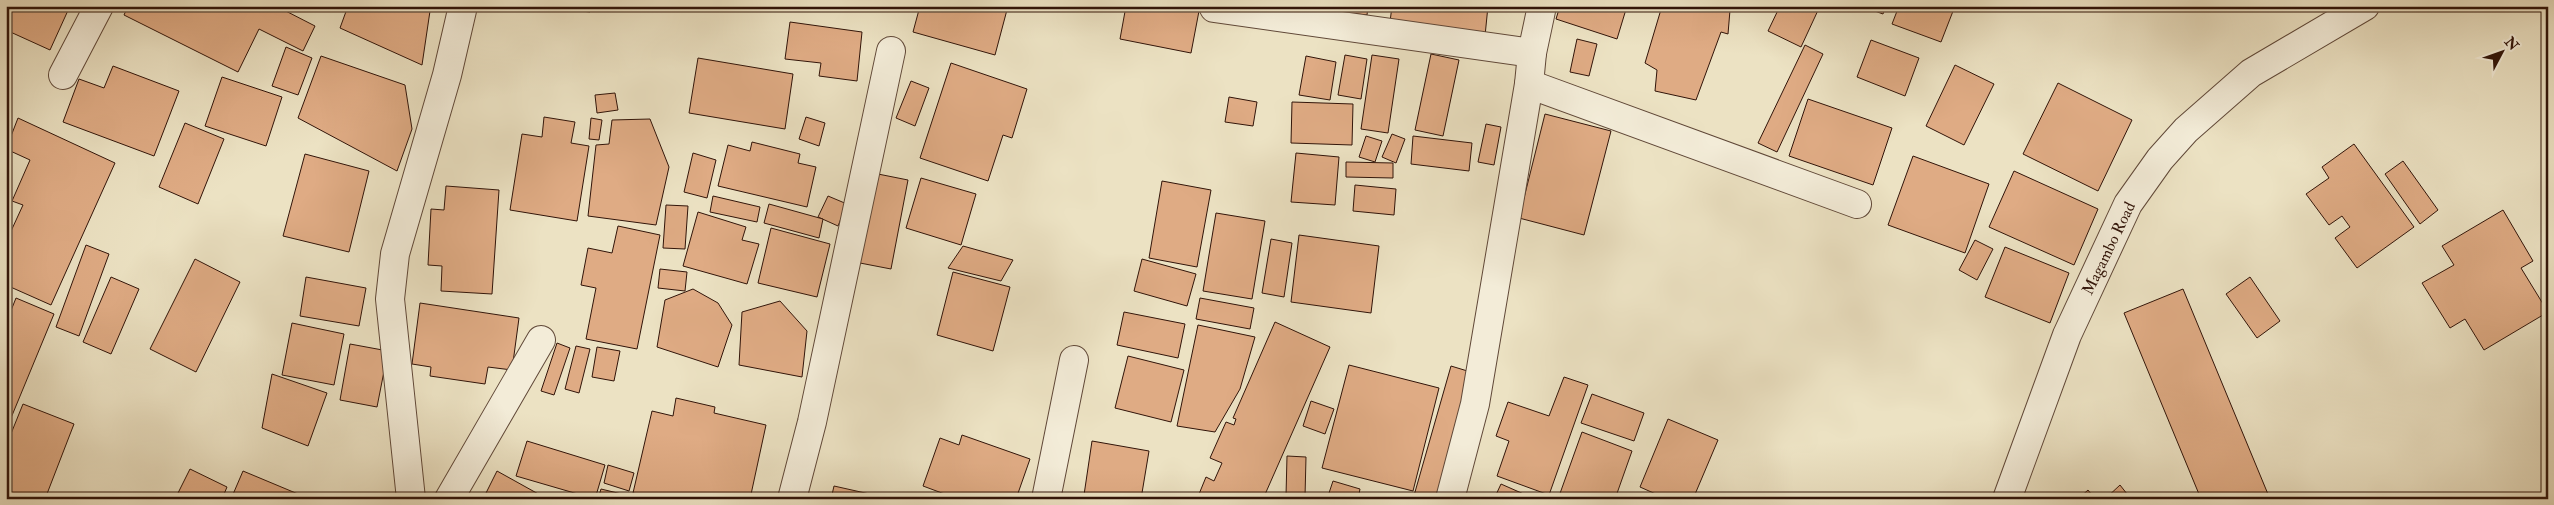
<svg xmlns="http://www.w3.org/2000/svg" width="2554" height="505" font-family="'IM FELL Double Pica',serif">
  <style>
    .building { fill: #dfab84; stroke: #311409 }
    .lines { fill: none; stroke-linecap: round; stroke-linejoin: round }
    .minor-casing { stroke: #604838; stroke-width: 30 }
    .minor { stroke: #f3ecd8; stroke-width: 28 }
    .labels { text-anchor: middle; stroke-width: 5; stroke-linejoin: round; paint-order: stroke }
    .street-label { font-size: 16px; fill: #311409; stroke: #f3ecd8 }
  </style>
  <rect width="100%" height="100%" fill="#ece2c3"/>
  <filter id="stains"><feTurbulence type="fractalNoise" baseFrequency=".004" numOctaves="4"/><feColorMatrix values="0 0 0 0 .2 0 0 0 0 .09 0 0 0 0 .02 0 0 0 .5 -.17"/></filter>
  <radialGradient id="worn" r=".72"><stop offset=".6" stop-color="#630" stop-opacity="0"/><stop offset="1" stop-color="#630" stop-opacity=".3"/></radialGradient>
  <!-- building -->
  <g class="building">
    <path d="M6,6h64l-20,44 -44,-20z"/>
    <path d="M128,6h148l39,20 -12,25 -44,-22 -21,43 -114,-57z"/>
    <path d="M348,6h71l11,5 -8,54 -82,-37z"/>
    <path d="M540,6h51l-1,6z"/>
    <path d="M920,6h88l-13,49 -82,-23z"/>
    <path d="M1126,6h52l21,5 -8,42 -71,-14z"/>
    <path d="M1327,6h41l-1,9 -41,-4z"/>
    <path d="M1392,6h96l-3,30 -95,-14z"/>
    <path d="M1560,6h67l-10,33 -61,-20z"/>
    <path d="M1662,6h57l11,4 -2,24 -7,-2 -25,68 -41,-9 2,-21 -12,-7z"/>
    <path d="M1780,6h40l-19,41 -33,-16z"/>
    <path d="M1861,6h25l-3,8z"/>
    <path d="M1899,6h56l-14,36 -49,-18z"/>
    <path d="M790,22l72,10 -5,49 -38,-5 2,-13 -36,-4z"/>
    <path d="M1577,39l20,5 -8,32 -19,-4z"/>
    <path d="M1871,40l48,18 -14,38 -48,-19z"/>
    <path d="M1805,45l18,9 -46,98 -19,-9z"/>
    <path d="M286,47l26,11 -14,37 -26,-9z"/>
    <path d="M1431,54l28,6 -16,76 -28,-6z"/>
    <path d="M1345,55l22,4 -6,40 -23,-4z"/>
    <path d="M1372,55l27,4 -11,74 -27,-4z"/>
    <path d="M321,56l84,29 7,44 -15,42 -99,-53z"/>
    <path d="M1306,56l30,6 -6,38 -31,-5z"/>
    <path d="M698,58l95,16 -8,55 -96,-16z"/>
    <path d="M951,63l76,26 -15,49 -9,-3 -15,46 -68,-23z"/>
    <path d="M1955,65l39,19 -30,61 -38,-19z"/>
    <path d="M113,66l66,25 -25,65 -91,-34 16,-43 25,9z"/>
    <path d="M222,77l60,20 -16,49 -61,-20z"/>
    <path d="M911,81l18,7 -14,38 -19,-8z"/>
    <path d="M2058,83l74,37 -34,71 -75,-37z"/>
    <path d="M615,93l3,17 -21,3 -2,-18z"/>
    <path d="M1229,97l28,5 -4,24 -28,-4z"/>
    <path d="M1808,99l84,29 -19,57 -84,-29z"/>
    <path d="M1292,102l61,2 -1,41 -61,-2z"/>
    <path d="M1545,114l66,17 -27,104 -65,-17z"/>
    <path d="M544,117l31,5 -4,21 18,3 -12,75 -67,-11 12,-76 20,3z"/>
    <path d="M806,117l19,6 -6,23 -20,-7z"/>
    <path d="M18,118l97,45 -64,142 -45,-20v-43l17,-37 -11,-4 18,-41 -24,-11z"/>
    <path d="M591,118l11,2 -3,20 -10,-1z"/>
    <path d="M650,119l19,48 -13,58 -68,-9 8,-71 13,-1 3,-24z"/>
    <path d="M185,123l39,16 -26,65 -39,-17z"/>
    <path d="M1486,124l15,3 -7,38 -16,-3z"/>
    <path d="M1392,134l13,5 -9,24 -14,-6z"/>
    <path d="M1366,136l16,5 -7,21 -16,-5z"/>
    <path d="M1413,136l59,7 -3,28 -58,-7z"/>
    <path d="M752,142l48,12 -2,9 18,4 -9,40 -89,-21 10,-41 22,6z"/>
    <path d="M2354,144l60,83 -57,41 -22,-30 15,-11 -8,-11 -13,9 -23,-31 23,-16 -7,-11z"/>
    <path d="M693,153l23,7 -9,38 -23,-6z"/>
    <path d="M1296,153l43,4 -4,48 -44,-3z"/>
    <path d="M305,154l64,17 -20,81 -66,-16z"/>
    <path d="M1913,156l76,28 -24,69 -77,-28z"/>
    <path d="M2403,161l35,49 -18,14 -35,-50z"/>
    <path d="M1346,162l47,1v15l-47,-1z"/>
    <path d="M2014,171l84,38 -24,56 -85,-38z"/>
    <path d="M878,174l30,6 -17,89 -31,-6z"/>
    <path d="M921,178l55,16 -15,51 -55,-17z"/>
    <path d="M1162,181l49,9 -14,77 -48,-9z"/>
    <path d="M1355,185l41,4 -2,26 -41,-4z"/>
    <path d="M446,186l53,4 -7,104 -51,-3 1,-25 -14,-1 3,-56 13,1z"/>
    <path d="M713,196l47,11 -3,15 -47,-10z"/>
    <path d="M828,196l19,8 -9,22 -20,-9z"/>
    <path d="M769,204l54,15 -4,19 -55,-15z"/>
    <path d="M666,205l22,1 -3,43 -22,-1z"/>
    <path d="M2503,210l30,51 -12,7 27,44 -64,38 -19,-31 -15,9 -28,-45 32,-18 -12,-19z"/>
    <path d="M698,212l48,15 -4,13 17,4 -12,40 -64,-18z"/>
    <path d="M1216,213l49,8 -13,78 -49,-8z"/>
    <path d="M618,226l42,9 -23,114 -51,-10 10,-51 -15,-3 7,-37 24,5z"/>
    <path d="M771,228l59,16 -13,53 -59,-14z"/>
    <path d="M1299,235l80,11 -8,67 -80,-11z"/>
    <path d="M1271,239l21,4 -8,54 -22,-4z"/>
    <path d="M1975,240l18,9 -16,31 -18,-10z"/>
    <path d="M86,245l23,9 -30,82 -23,-9z"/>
    <path d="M963,246l50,14 -12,21 -53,-13z"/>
    <path d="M2005,247l64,26 -19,50 -65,-26z"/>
    <path d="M195,259l45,23 -44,90 -46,-23z"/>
    <path d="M1142,259l54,15 -9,32 -53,-15z"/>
    <path d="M660,269l27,3 -2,19 -27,-3z"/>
    <path d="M953,272l57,15 -17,64 -56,-16z"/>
    <path d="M111,277l28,12 -28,65 -28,-12z"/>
    <path d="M306,277l60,11 -7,38 -59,-10z"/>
    <path d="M2250,277l30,44 -23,17 -31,-44z"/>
    <path d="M693,289l25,14 14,22 -14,42 -61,-20 8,-47z"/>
    <path d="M2183,289l87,210h-69l-77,-186z"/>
    <path d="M16,298l38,16 -48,116v-107z"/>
    <path d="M1200,298l54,10 -4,21 -54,-10z"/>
    <path d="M780,301l27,30 -5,46 -63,-12 3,-53z"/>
    <path d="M420,303l99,15 -7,52 -24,-3 -3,17 -55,-8 1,-9 -19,-3z"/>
    <path d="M1124,312l61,12 -7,34 -61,-13z"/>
    <path d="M1275,322l55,25 -67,152h-66l9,-22 8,4 8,-18 -12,-5 16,-36 8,3 2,-6 -3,-1z"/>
    <path d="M292,323l52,11 -10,51 -52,-10z"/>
    <path d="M1198,325l57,12 -15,52 -25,43 -38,-6z"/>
    <path d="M557,343l13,5 -16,47 -13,-4z"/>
    <path d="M350,344l38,7 -11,56 -37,-7z"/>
    <path d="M576,346l14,3 -11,44 -14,-4z"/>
    <path d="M597,347l23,4 -6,30 -22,-4z"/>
    <path d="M1128,356l56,14 -13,52 -56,-14z"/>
    <path d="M1349,365l90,23 -26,103 -91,-23z"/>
    <path d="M1451,366l23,7 -35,126h-26z"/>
    <path d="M272,374l55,19 -19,53 -46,-18z"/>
    <path d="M1564,377l24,8 -39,110 -52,-19 12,-35 -13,-5 12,-34 41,14z"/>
    <path d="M1592,394l52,19 -10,28 -53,-18z"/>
    <path d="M676,398l39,9 -1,6 52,12 -16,74h-91l-26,-6 19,-82 21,5z"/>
    <path d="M1311,401l23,8 -9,25 -22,-8z"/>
    <path d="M23,404l51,20 -29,75h-39v-53z"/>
    <path d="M1668,419l50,21 -25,59h-26l-27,-12z"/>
    <path d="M1582,432l50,19 -17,48h-57z"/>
    <path d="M962,435l68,24 -14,40h-58l-35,-13 17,-48 19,7z"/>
    <path d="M527,441l78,24 -10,34 -79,-23z"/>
    <path d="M1092,441l57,10 -8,48h-36l-21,-4z"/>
    <path d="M1287,456l19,1 -1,40 -19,-1z"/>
    <path d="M608,465l26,8 -5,18 -25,-8z"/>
    <path d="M190,469l37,18 -5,12h-47z"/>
    <path d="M243,471l67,28h-79z"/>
    <path d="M497,471l45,25 -1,3h-58z"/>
    <path d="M1333,481l27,8 -2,10h-31z"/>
    <path d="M1501,484l34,15h-41z"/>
    <path d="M2120,485l11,14h-26z"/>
    <path d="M834,486l58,13h-61z"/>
    <path d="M601,489l29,7 -1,3h-31z"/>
    <path d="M2088,490l7,9h-17z"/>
  </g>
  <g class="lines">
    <defs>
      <g id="minor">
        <path d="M1214,8l318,45"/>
        <path d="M63,75l36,-69"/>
        <path d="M1529,84l328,120"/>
        <path d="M411,499l-21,-200 5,-45 52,-179 16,-69"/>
        <path d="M449,499l92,-159"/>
        <path d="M792,499l20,-77 79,-371"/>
        <path d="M1046,499l28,-139"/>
        <path d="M1450,499l25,-95 54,-320 3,-31 10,-47"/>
        <path d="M2007,499l60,-164 61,-131 32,-45 26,-29 65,-57 114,-67"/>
      </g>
    </defs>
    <!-- minor casing -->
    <use href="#minor" class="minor-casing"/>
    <!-- minor -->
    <use href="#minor" class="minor"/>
  </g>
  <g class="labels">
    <!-- street labels -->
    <g class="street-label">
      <text transform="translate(2108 248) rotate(-64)" y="6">Magambo Road</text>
    </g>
  </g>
  <!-- margin -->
  <rect width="2554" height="505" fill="none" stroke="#ece2c3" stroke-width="25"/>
  <rect x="8" y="8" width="2539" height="490" fill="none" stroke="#311409" stroke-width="2.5"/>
  <rect x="12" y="12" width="2529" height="480" fill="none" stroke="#311409"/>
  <!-- north arrow -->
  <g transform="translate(2502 52) rotate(49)" stroke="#f3ecd8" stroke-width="4" paint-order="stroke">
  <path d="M0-4L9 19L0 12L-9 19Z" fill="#311409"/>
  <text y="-8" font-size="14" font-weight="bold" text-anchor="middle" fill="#311409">N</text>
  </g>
  <rect width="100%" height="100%" filter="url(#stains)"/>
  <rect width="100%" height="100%" fill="url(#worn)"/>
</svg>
